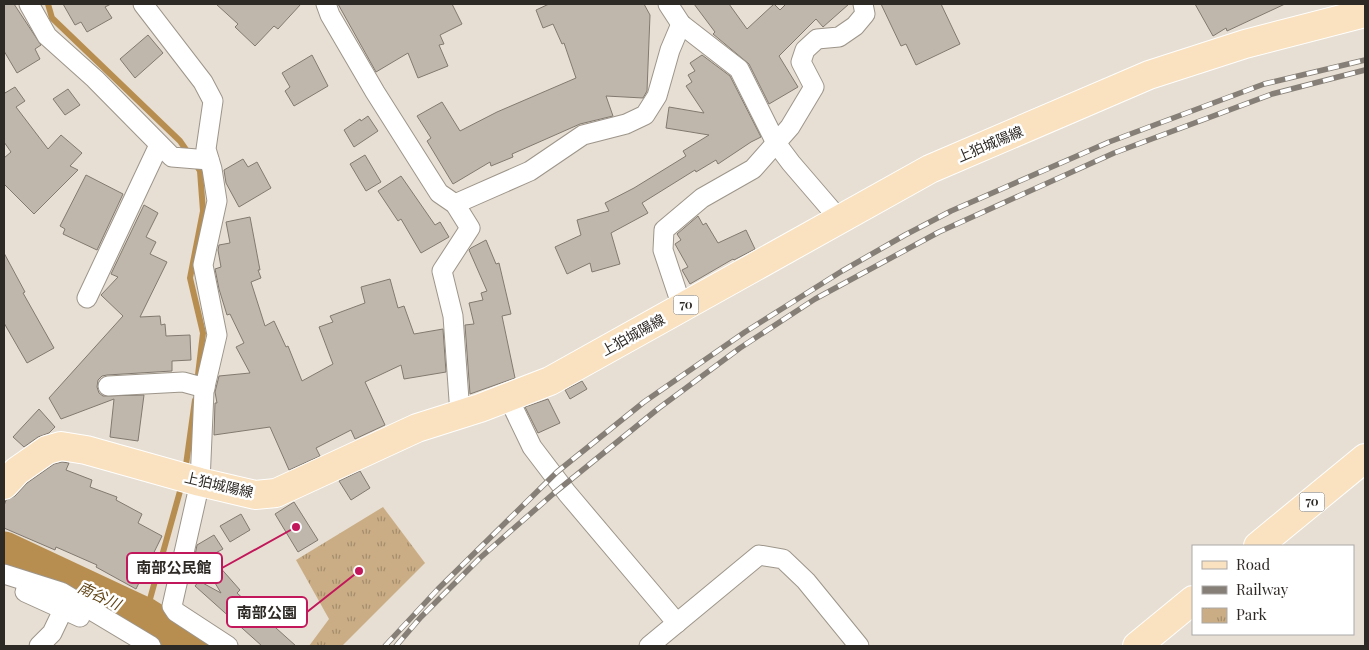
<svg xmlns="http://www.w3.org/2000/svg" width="1369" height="650" font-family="'Playfair Display','Noto Sans JP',serif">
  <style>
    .park { fill: url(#park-tufts) }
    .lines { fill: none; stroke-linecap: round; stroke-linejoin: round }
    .stream { stroke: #b88e50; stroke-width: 6 }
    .river { stroke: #b88e50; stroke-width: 39 }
    .building { fill: #c0b7ac; stroke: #827a70 }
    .street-casing { stroke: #9d958a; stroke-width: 21 }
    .primary-casing { stroke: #fff; stroke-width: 30 }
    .street { stroke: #fff; stroke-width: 19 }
    .primary { stroke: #fae1bf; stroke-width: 28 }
    .rail-casing { stroke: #857f77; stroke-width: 5.5 }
    .rail { stroke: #fff; stroke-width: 4; stroke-dasharray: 11; stroke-linecap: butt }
    .labels { text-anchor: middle; stroke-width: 5; stroke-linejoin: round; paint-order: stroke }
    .shield { fill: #fff; stroke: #6c6966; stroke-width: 1 }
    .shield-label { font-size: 12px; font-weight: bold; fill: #2d2925 }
    .street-label { font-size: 14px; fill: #2d2925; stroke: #fff }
    .water-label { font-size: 15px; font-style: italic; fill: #624414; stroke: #fff }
    .leader { fill: none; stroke: #c2185b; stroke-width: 2 }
    .callout-dot { fill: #c2185b; stroke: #fff; stroke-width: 2 }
    .callout { fill: #fff; stroke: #c2185b; stroke-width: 2 }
    .callout-label { font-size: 15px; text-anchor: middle; font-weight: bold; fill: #2d2925 }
  </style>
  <defs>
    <pattern id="park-tufts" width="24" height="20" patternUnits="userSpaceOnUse" patternTransform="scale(1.25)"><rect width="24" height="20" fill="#caad85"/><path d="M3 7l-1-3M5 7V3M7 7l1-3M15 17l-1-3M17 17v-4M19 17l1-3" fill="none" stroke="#a48d6d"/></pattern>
  </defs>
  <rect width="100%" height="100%" fill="#e7dfd3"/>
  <!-- park -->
  <path class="park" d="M383,507l42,56 -83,83h-33l20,-27 -33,-59z"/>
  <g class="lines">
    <!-- stream -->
    <g class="stream">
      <path d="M48,4l4,14 128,123 9,13"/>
      <path d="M195,163l5,8 3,40 -13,67 13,55 -6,50"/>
      <path d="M185,472l10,-72"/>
      <path d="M145,617l37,-133"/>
    </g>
    <!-- river -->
    <path class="river" d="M4,551l141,66 46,29"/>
  </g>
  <!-- building -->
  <g class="building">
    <path d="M4,4h10l27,41 -6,4 5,10 -23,14 -13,-22z"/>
    <path d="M63,4h48l-6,3 7,11 -25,14 -6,-10 -6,3z"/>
    <path d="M216,4h85l-23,25 -4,-3 -19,20 -20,-19 3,-3z"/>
    <path d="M338,4h114l10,20 -22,11 4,9 -5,1 9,21 -30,12 -10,-25 -32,19z"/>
    <path d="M549,4h95l6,11 -3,76 -4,7 -37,-2 7,20 -33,8 -68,30 1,3 -22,9 -1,-4 -37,22 -26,-43 4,-3 -14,-22 25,-14 18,29 37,-19 79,-34 -12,-35 -2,1 -9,-20 -10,4 -7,-18z"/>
    <path d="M694,4h35l18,25 27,-25 6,6 6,-6h63l-26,23 -7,-8 -37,37 19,31 -29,17 -20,-40 -36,-30 2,-2z"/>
    <path d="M881,4h60l19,40 -44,21 -10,-21 -5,2z"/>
    <path d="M1195,4h90l-58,27 -1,-3 -13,8z"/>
    <path d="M148,35l15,18 -28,25 -15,-19z"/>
    <path d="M312,55l16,31 -34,20 -9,-15 5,-4 -8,-14z"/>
    <path d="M702,55l28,21 31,61 -10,5 -33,22 -2,-4 -20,12 -1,-2 -53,33 6,10 -37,20 9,31 -28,8 -2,-9 -23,11 -12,-27 26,-12 -4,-15 32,-9 -4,-8 29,-15 52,-32 -3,-5 26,-16 -43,-7 3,-21 35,6 -18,-27 6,-4 -4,-7 7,-4 -5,-8z"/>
    <path d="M15,87l10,14 -9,6 32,42 13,-14 21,18 -12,13 8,4 -44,44 -30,-30v-26l7,-6 -7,-10v-51l1,2z"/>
    <path d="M68,89l12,16 -15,10 -12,-16z"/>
    <path d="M368,116l10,15 -24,16 -10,-17 16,-11 1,2z"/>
    <path d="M365,155l16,27 -15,9 -16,-27z"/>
    <path d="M243,159l5,8 9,-5 14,26 -32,19 -13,-24 -2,-13z"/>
    <path d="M86,175l37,19 -26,56 -34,-16 2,-5 -5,-3z"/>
    <path d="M401,176l34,49 5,-3 9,15 -28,16 -20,-34 -3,2 -20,-30z"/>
    <path d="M144,205l14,8 -12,24 10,5 -6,12 17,8 -27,55 20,-1 1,9 4,-1 1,12 24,-1 1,25 -19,1v10l-65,4 -5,1 -4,4 -1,7 2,6 4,3 41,-1 -6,46 -28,-4 4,-38 -53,20 -12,-21 74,-82 -22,-21 17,-18 -7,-3z"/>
    <path d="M698,216l5,9 3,-2 12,20 28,-13 9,19 -21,11 -1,-1 -43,25 -8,-14 6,-3 -13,-23 6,-4 -4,-6z"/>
    <path d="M250,217l10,53h-2l3,8 -10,4 14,44 9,-5 12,26 2,-1 14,35 31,-17 -14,-37 14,-5 -3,-6 35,-13 -4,-16 29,-8 8,29 6,-2 10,28 29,-5 3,43 -42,7 -3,-14 -36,17 20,43 -30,14 -4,-9 -35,18 4,8 -31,14 -19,-43 -56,8 1,-32h2l-2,-11 4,-16 31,-3 -14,-26 8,-4 -14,-29 -3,1 -8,-26 -4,-20 6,-2 -3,-17 1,-5 11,-2 -4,-21z"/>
    <path d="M486,240l10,24 3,-1 12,51 -9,2 13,62 -45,16 -5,-69 9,-1 -5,-21 14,-3 -2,-7 6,-2 -18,-41 2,-2z"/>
    <path d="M4,253l21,39 -2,1 31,55 -27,15 -23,-40z"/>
    <path d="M582,381l5,8 -17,10 -5,-9z"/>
    <path d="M548,399l12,24 -22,10 -13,-26z"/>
    <path d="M39,409l16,18 -6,6 -11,4 -14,10 -11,-10z"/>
    <path d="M62,462l7,1 -3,7 26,10 -2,7 27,10 -1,3 26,14 -4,9 24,13 -26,53 -40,-22 1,-2 -41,-18 -1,3 -51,-22v-22l2,-6 9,-4 12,-13 27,-19z"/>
    <path d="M360,471l10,17 -19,12 -12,-19z"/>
    <path d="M294,502l24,38 -20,12 -23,-38z"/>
    <path d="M241,514l9,16 -20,12 -10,-16z"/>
    <path d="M214,535l9,14 -13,7 30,34 -3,3 59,53h-34l-67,-60 4,-5 22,12 -19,-32 -9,5 4,-21z"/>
  </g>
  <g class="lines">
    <defs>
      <g id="street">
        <path d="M29,4l18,32 48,43 77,78 37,3"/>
        <path d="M143,4l60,78 10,19 -7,48 6,20 5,32 -14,64 14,70 -13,56 -4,91 -28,124 4,6 52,34"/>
        <path d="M326,4l4,11 45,77 64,101 16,11 15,24 -28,43 11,45 7,98"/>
        <path d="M668,4l13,20 58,45 37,74 15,20 49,57"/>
        <path d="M455,204l75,-33 53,-36 43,-11 19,-9 12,-19 13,-46 11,-26"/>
        <path d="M87,298l72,-153"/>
        <path d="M682,307l-19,-57 1,-20 38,-32 51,-29 37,-42 24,-40 -13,-25 4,-12 12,-11 22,-2 16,-11 10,-12 -2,-10"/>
        <path d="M108,386l75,-4 22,6"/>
        <path d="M508,397l24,50 35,46 110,130"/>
        <path d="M4,574l57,18 90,54"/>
        <path d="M25,592l55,25"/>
        <path d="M39,646l13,-13 12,-25"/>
        <path d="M649,646l110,-91 24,4 23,22 53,65"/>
      </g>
      <g id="primary">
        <path d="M4,485l13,-14 30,-21 14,-4 25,4 114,32 55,13 21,-2 141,-65 63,-20 70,-27 380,-212 219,-94 96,-31 120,-31"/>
        <path d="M1258,546l107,-88"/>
        <path d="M1137,646l56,-46"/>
      </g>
    </defs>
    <!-- street casing -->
    <use href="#street" class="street-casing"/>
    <!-- primary casing -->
    <use href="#primary" class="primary-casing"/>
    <!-- street -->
    <use href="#street" class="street"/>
    <!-- primary -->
    <use href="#primary" class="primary"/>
    <defs>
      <g id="rail">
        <path d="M385,646l53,-57 119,-117 87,-70 101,-70 97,-61 63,-36 46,-24 158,-69 155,-58 101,-24"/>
        <path d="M396,646l25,-29 59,-59 73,-64 106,-86 81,-60 75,-49 124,-67 175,-79 158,-59 93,-24"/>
      </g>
    </defs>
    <!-- rail casing -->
    <use href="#rail" class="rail-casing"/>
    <!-- rail -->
    <use href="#rail" class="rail"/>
  </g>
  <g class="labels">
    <!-- shield labels -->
    <g class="shield">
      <rect x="673.5" y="295.5" width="25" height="19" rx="4"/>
      <rect x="1299.5" y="492.5" width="25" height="19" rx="4"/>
    </g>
    <g class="shield-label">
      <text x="686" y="309">70</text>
      <text x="1312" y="506">70</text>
    </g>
    <!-- street labels -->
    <g class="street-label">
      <text transform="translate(990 144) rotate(-23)" y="5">上狛城陽線</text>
      <text transform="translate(633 335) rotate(-29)" y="5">上狛城陽線</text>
      <text transform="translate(219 485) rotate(13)" y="5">上狛城陽線</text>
    </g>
    <!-- water labels -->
    <g class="water-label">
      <text transform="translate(99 596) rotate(25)" y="5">南谷川</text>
    </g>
  </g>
  <!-- callouts -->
  <path class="leader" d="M296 527L222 568M359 571L307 612"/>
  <g class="callout-dot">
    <circle cx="296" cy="527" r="5"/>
    <circle cx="359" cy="571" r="5"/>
  </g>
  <g class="callout">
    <rect x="127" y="553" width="95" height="30" rx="5"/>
    <rect x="227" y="597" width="80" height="30" rx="5"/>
  </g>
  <g class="callout-label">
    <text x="174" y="573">南部公民館</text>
    <text x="267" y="618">南部公園</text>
  </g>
  <!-- border -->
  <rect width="1369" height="650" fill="none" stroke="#2d2925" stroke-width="10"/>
  <!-- legend -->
  <rect x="1192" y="545" width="162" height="90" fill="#ffffff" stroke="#aba9a8"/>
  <rect x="1202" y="561" width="25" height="8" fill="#fae1bf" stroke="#aba9a8"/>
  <text x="1236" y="570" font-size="15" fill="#2d2925">Road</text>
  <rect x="1202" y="586" width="25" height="8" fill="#857f77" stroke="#aba9a8"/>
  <text x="1236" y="595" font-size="15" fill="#2d2925">Railway</text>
  <rect x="1202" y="608" width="25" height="15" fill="url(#park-tufts)" stroke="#aba9a8"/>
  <text x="1236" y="620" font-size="15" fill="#2d2925">Park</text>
</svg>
